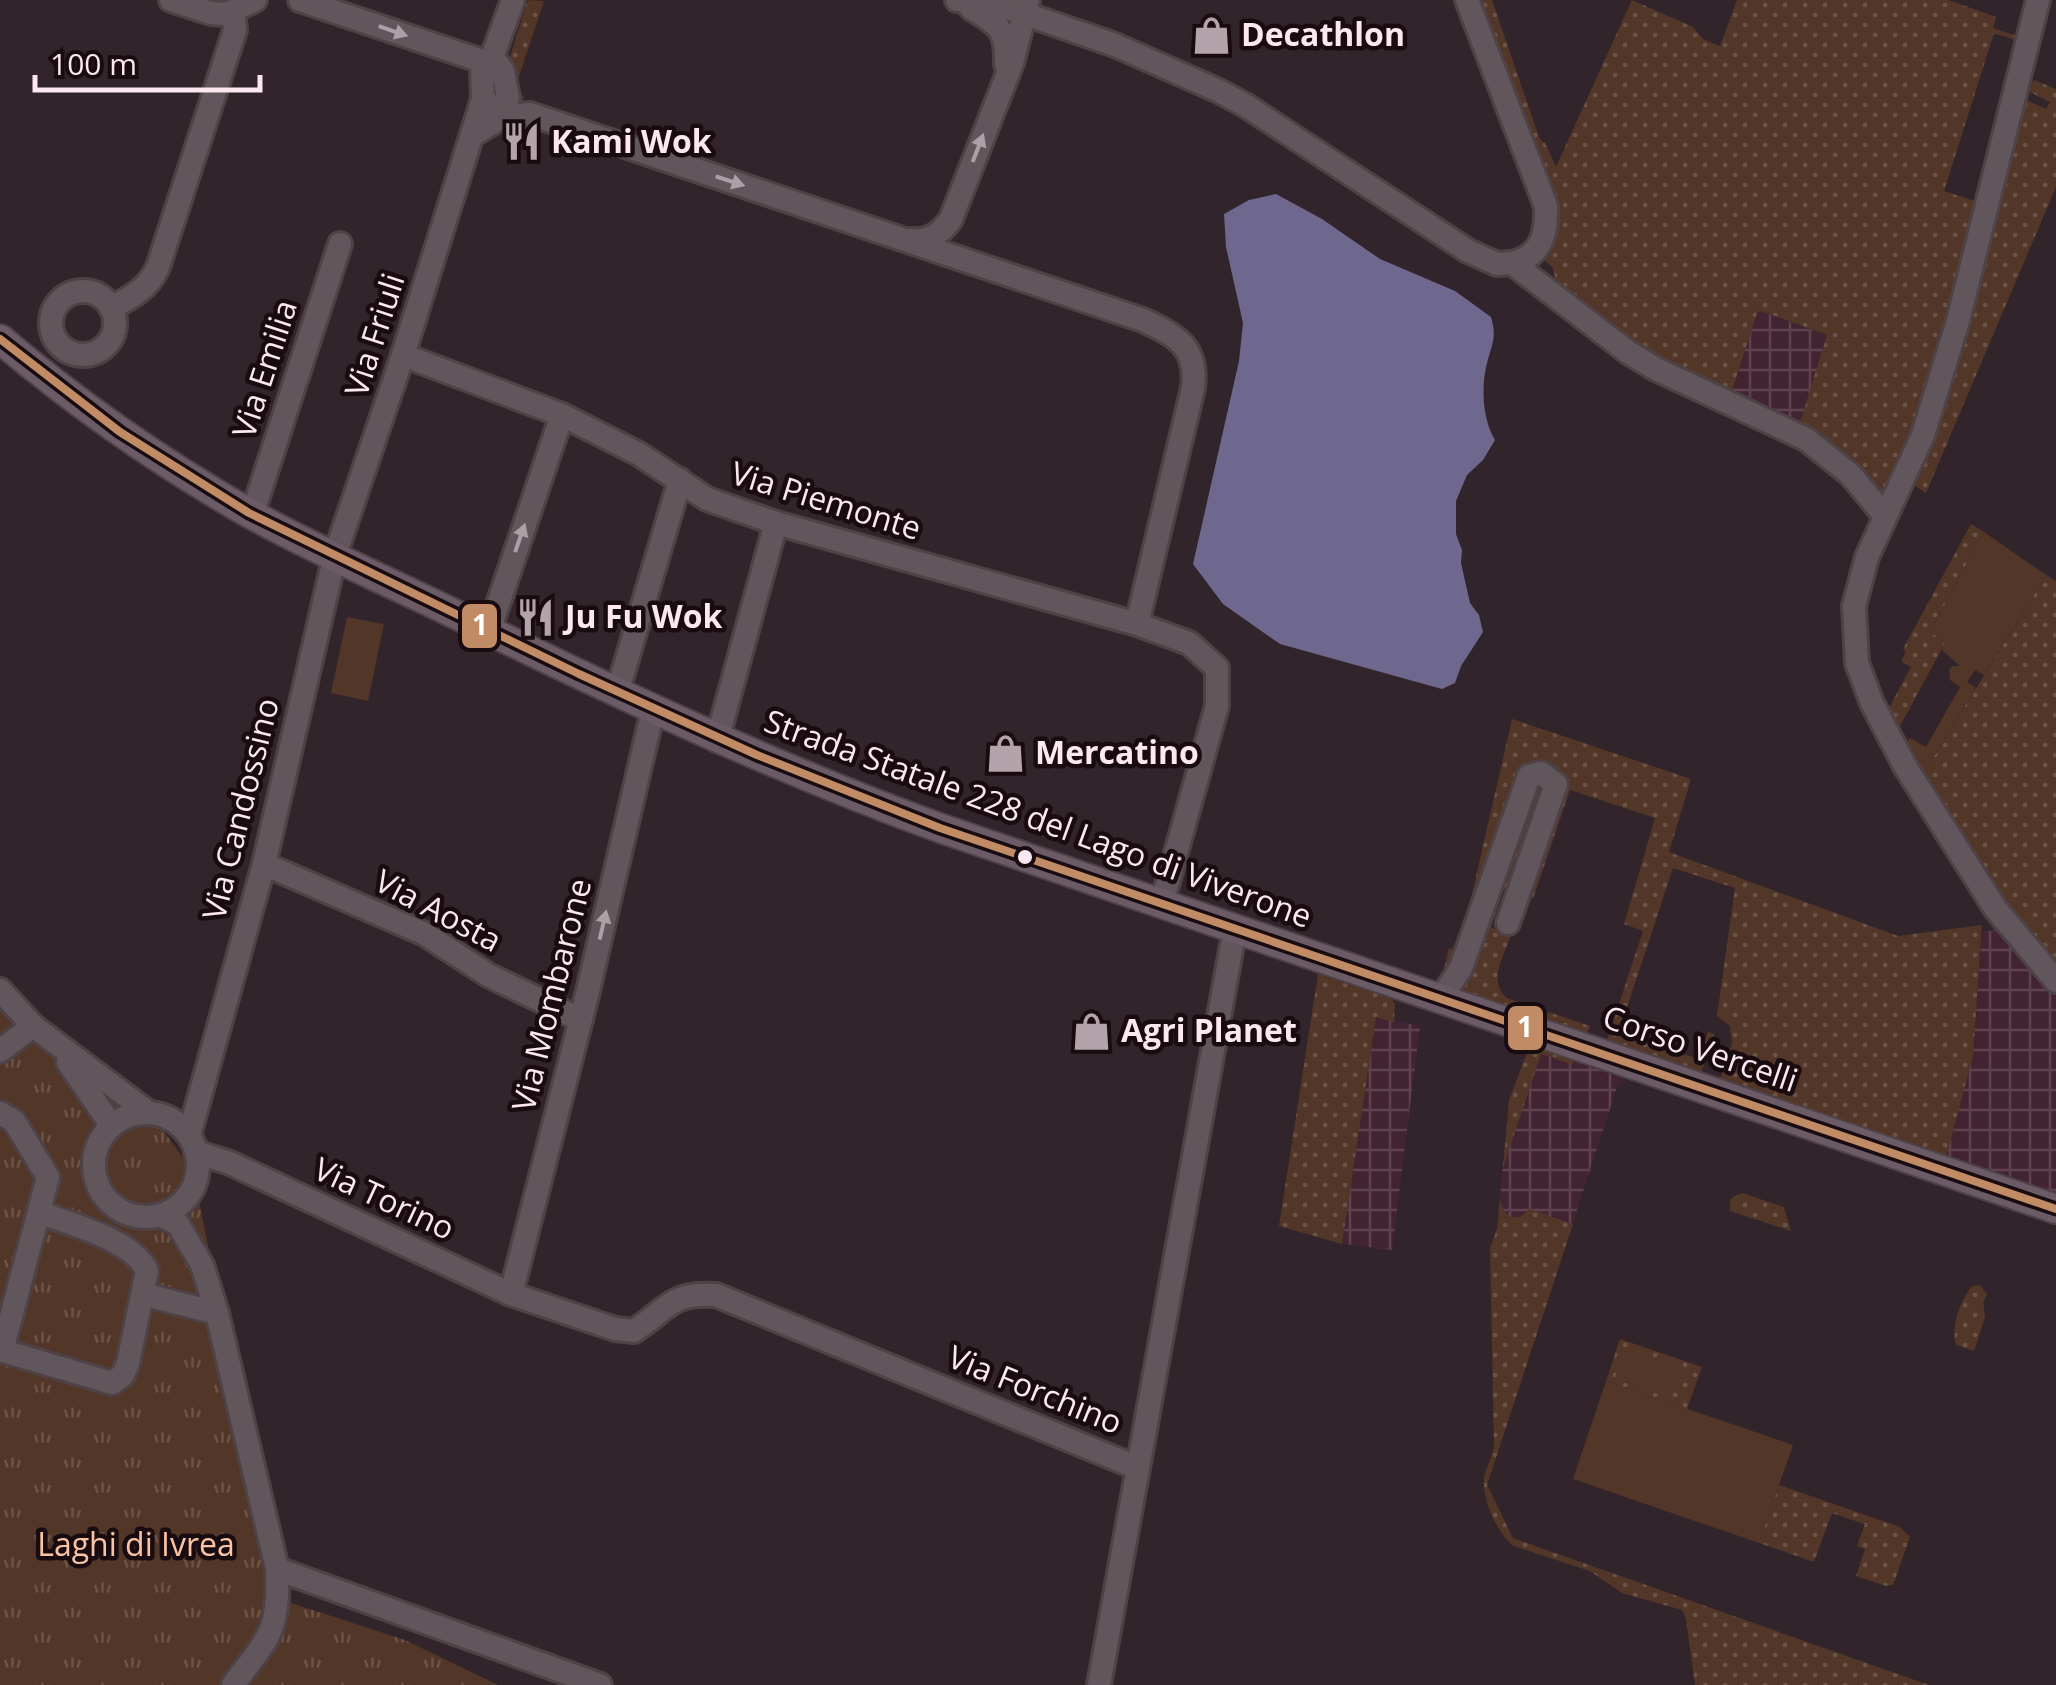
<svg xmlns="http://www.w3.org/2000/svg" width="2056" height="1685" font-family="'Open Sans',sans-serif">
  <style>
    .industrial { fill: url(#industrial-grid) }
    .grass { fill: url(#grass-dots) }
    .park { fill: url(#park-tufts) }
    .garden { fill: #523628 }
    .water { fill: #6f688e }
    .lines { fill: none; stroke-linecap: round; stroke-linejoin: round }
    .minor-casing { stroke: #4e4247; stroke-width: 28 }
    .major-casing { stroke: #4e4247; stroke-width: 32 }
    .minor { stroke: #61565b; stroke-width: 22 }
    .major { stroke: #6a5b66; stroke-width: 28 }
    .bus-1-casing { stroke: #180c11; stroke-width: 15 }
    .bus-1 { stroke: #c18c65; stroke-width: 8 }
    .oneway { fill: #ae9fa6 }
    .bus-dot { fill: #fbe8f0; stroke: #180c11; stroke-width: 4 }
    .labels { text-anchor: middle; stroke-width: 9; stroke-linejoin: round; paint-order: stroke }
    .poi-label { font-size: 32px; font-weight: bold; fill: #fbe8f0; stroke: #180c11; text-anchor: start }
    .street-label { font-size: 32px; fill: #fbe8f0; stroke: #180c11 }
    .park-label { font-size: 32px; fill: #f9c3a4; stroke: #180c11 }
    .line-badge { stroke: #180c11; stroke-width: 4 }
    .badge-label { font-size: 28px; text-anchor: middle; font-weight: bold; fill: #fff }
  </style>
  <defs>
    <pattern id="industrial-grid" width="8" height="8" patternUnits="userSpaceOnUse" patternTransform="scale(2.5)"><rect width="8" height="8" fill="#422331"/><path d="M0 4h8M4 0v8" fill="none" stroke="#5e434f"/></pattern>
    <pattern id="grass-dots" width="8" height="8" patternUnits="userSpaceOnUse" patternTransform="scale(2.5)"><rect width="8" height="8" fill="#523628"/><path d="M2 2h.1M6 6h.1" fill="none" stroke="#6c5348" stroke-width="1.8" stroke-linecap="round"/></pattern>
    <pattern id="park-tufts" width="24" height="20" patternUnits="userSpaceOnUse" patternTransform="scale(2.5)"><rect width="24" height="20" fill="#523628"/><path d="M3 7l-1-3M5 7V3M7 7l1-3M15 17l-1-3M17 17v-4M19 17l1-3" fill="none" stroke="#6c5348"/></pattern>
  </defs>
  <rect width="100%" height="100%" fill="#32242b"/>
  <!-- industrial -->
  <g class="industrial">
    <path d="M1758,310l70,26 -29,90 -69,-29z"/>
    <path d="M1997,930l59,65v199l-110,-37 27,-101 9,-124z"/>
    <path d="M1376,1017l44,9 -28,224 -50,-6z"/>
    <path d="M1531,1042l96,39 -10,6 -50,154 -70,-12 12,-128z"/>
  </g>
  <!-- grass -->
  <g class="grass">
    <path d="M528,0l16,1 -30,90 10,5 -2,6 -6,-3 -9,-33z"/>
    <path d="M1475,0h17l48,140 5,3 11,24 76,-167 61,27 10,12 17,7 17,-46h211l48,17 -3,11 32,11 -1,4 -30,-10 -50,158 40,13 -47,172 -50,124 -88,-74 28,-91 -69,-25 -28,87 -65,-31 -107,-74 -5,-24 -12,-11 7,-9z"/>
    <path d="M2034,80l22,9v98l-130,306 -19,-13 113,-383 26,12 4,-7 -22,-11z"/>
    <path d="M1971,524l13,8 -54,100 15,11 -52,96 -10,-20 28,-52 -10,-6 5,-9 -3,-3z"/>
    <path d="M2046,575l10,6v392l-35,-42 -101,-152z"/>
    <path d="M1512,719l179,60 -22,73 229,84 84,-11 -9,131 -27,101 -226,-78 12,-35 -2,-18 -13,-10 18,-128 -62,-20 -54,164 79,27 10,-27 6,2 -13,39 -94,-32 36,-110 -19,-7 31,-106 -85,-28 -37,109 -29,-10 -13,38 20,8c-7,21 -24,46 -4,63l83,28 -3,9 -147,-50 9,-37 7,2 10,-30z"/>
    <path d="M1318,974l74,25 3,5 -1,18 -18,-5 -34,227 -63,-18z"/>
    <path d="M1531,1042l42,18v5l-32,-11 -38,114 6,-67z"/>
    <path d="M1742,1193l42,14 7,24 -61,-20v-12z"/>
    <path d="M1500,1198c3,10 5,21 20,19l10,-8 43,15 -86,261 26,53 416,147h-234l-9,-66 -4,-9 -60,-17 -32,-22 -76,-25c-17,-12 -32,-47 -30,-68 2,-11 8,-20 10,-32l-4,-198 7,-19z"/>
    <path d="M1980,1285l7,9 -4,9 2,14 -11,34 -18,-6c-5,-19 4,-44 16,-59z"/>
    <path d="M1620,1339l82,28 -15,42 -81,-28z"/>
    <path d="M1779,1485l121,42 10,10 -17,48 -7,1 -30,-10 9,-27 -8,-3 8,-22 -33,-11 -18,49 -55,-19z"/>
  </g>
  <!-- park -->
  <path class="park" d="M0,980l73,65 59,43 61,83 42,209 56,223 114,37 93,45h-498z"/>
  <!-- garden -->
  <g class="garden">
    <path d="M1984,532l62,43 -62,100 -9,-5 -8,12 9,6 -56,91 -15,-34 5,-7 16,9 34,-60 -10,-7 -1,-10 3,-4h8l-18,-16 3,-7 -15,-11z"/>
    <path d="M347,617l37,7 -16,77 -37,-8z"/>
    <path d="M1625,1348l55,19 -10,30 -55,-19z"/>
    <path d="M1606,1381l187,64 -34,98 -186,-64z"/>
  </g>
  <!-- water -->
  <path class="water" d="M1276,194l46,25 58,40 75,32 36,26c6,20 1,27 -4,46 -6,23 -5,55 8,77l-12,20 -16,15 -11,26v33l6,16 -1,13 9,40 9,12 4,17 -22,34 -6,17 -13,6 -162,-45 -57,-40 -30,-40 46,-203 4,-38 -17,-76 -2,-33 25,-14z"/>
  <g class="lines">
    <defs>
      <g id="minor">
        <path d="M171,0l40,13 15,1 29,-14"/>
        <path d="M300,0l179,60 6,5"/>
        <path d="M957,0l54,9 104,36 104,46 26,14 223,146 29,13 15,-1 116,89 28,17 150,70 45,36 33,40"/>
        <path d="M1467,0l79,206c1,28 -4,50 -34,57"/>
        <path d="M2038,0l-80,321 -35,114 -56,122 -13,49 3,57 15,40 33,63 90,142 61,73"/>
        <path d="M971,8c28,17 36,21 35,56"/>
        <path d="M490,63l9,2 4,6 5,27 -8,9h-8l-9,-8 -1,-29z"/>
        <path d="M490,63l23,-63"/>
        <path d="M474,134l28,-17 28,-3 613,206c34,16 55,27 50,68l-56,236"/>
        <path d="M909,240c19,2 31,-5 42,-21l61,-156 16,-63"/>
        <circle cx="83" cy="323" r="32"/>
        <path d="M111,308c21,-11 37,-19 47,-41l77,-237 -2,-19"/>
        <path d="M403,355l159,60 77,39 68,45 69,24 361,101 52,19 28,25v38l-55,197"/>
        <path d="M252,515l88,-271"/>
        <path d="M489,631l73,-216"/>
        <path d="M617,693l63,-213"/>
        <path d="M717,740l59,-217"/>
        <path d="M264,864l161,70 63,41 93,45"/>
        <path d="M0,990l33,36 116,87"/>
        <path d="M1441,998l20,-30 68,-192 12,-3 15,11 -48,139"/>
        <path d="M0,1051l33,-25"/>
        <path d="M68,1062l43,63"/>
        <circle cx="146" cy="1165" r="52"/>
        <path d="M0,1113l14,8 34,56 -46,174"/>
        <path d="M189,1135l75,-271 71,-309 68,-200 80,-256"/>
        <path d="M196,1152l34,11 281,131 104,35 19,2c35,-23 37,-39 82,-36l422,173 97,-540"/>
        <path d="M161,1215l17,9 24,41 15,48 60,256c3,63 -9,69 -44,116"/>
        <path d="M142,1294l75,19"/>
        <path d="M511,1294l77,-303 65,-281"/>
        <path d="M0,1350l112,33 11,-8 5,-12 19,-92c-13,-31 -78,-47 -108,-59"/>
        <path d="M277,1569l323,116"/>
        <path d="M1099,1685l39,-217"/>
      </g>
      <path id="major" d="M0,339c77,65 161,124 249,174 68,38 141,69 212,104 157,77 314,151 479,211l1116,381"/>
    </defs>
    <!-- minor casing -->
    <use href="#minor" class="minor-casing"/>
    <!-- major casing -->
    <use href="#major" class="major-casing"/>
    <!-- minor -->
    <use href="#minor" class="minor"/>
    <!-- major -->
    <use href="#major" class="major"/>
    <defs>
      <path id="bus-1" d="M0,339l120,93 129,81 330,161 178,81 183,73 1116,381"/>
    </defs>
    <!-- bus-1 casing -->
    <use href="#bus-1" class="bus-1-casing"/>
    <!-- bus-1 -->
    <use href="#bus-1" class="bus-1"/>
  </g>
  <!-- one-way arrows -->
  <defs><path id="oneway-solid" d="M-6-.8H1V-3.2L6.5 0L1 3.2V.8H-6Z" transform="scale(2.5)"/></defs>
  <g class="oneway">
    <use href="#oneway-solid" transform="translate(393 31) rotate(19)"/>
    <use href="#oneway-solid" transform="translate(978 148) rotate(-69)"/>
    <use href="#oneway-solid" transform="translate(730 181) rotate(18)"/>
    <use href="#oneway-solid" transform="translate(520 538) rotate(-71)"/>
    <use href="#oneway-solid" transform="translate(603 925) rotate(-77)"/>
  </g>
  <!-- icons -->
  <defs>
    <symbol id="shop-bare" viewBox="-9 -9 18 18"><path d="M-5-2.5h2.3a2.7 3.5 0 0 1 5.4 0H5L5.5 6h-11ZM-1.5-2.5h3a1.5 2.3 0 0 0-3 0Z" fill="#b5a3ab" stroke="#180c11" stroke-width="2.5" paint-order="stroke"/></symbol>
    <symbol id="restaurant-bare" viewBox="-9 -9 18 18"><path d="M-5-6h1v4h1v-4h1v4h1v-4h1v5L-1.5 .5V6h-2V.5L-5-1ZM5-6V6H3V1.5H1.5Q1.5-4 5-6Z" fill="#b5a3ab" stroke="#180c11" stroke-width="2.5" paint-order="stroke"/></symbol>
  </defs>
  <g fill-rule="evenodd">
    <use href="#shop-bare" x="1184" y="8" width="55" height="55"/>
    <use href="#restaurant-bare" x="494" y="114" width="55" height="55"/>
    <use href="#restaurant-bare" x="508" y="590" width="55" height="55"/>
    <use href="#shop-bare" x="978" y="726" width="55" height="55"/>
    <use href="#shop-bare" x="1064" y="1004" width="55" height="55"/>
  </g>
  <!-- markers -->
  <circle class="bus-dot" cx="1025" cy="857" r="9"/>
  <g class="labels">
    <!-- poi labels -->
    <g class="poi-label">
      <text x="1241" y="46">Decathlon</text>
      <text x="551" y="153">Kami Wok</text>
      <text x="565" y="628">Ju Fu Wok</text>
      <text x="1035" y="764">Mercatino</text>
      <text x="1121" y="1042">Agri Planet</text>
    </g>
    <!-- street labels -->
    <g class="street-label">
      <text transform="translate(375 335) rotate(-72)" y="11">Via Friuli</text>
      <text transform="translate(265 369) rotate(-72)" y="11">Via Emilia</text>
      <text transform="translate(826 501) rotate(17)" y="11">Via Piemonte</text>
      <text transform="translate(241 809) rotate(-76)" y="11">Via Candossino</text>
      <text transform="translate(1038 819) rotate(20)" y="11">Strada Statale 228 del Lago di Viverone</text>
      <text transform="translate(438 911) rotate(28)" y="11">Via Aosta</text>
      <text transform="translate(552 995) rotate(-76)" y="11">Via Mombarone</text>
      <text transform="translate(1700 1049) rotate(19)" y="11">Corso Vercelli</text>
      <text transform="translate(384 1199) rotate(25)" y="11">Via Torino</text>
      <text transform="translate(1035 1390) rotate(22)" y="11">Via Forchino</text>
    </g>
    <!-- park labels -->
    <g class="park-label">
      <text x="136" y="1556">Laghi di Ivrea</text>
    </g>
  </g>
  <g class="line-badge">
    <rect x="460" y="602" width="39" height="48" rx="10" fill="#c18c65"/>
    <rect x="1506" y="1004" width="39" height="48" rx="10" fill="#c18c65"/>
  </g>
  <g class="badge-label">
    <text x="480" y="635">1</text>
    <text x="1525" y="1037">1</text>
  </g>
  <!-- scale -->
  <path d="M35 75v15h225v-15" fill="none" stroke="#fbe8f0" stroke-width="5"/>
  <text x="50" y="75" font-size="30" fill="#fbe8f0" stroke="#180c11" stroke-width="8" paint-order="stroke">100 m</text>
</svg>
